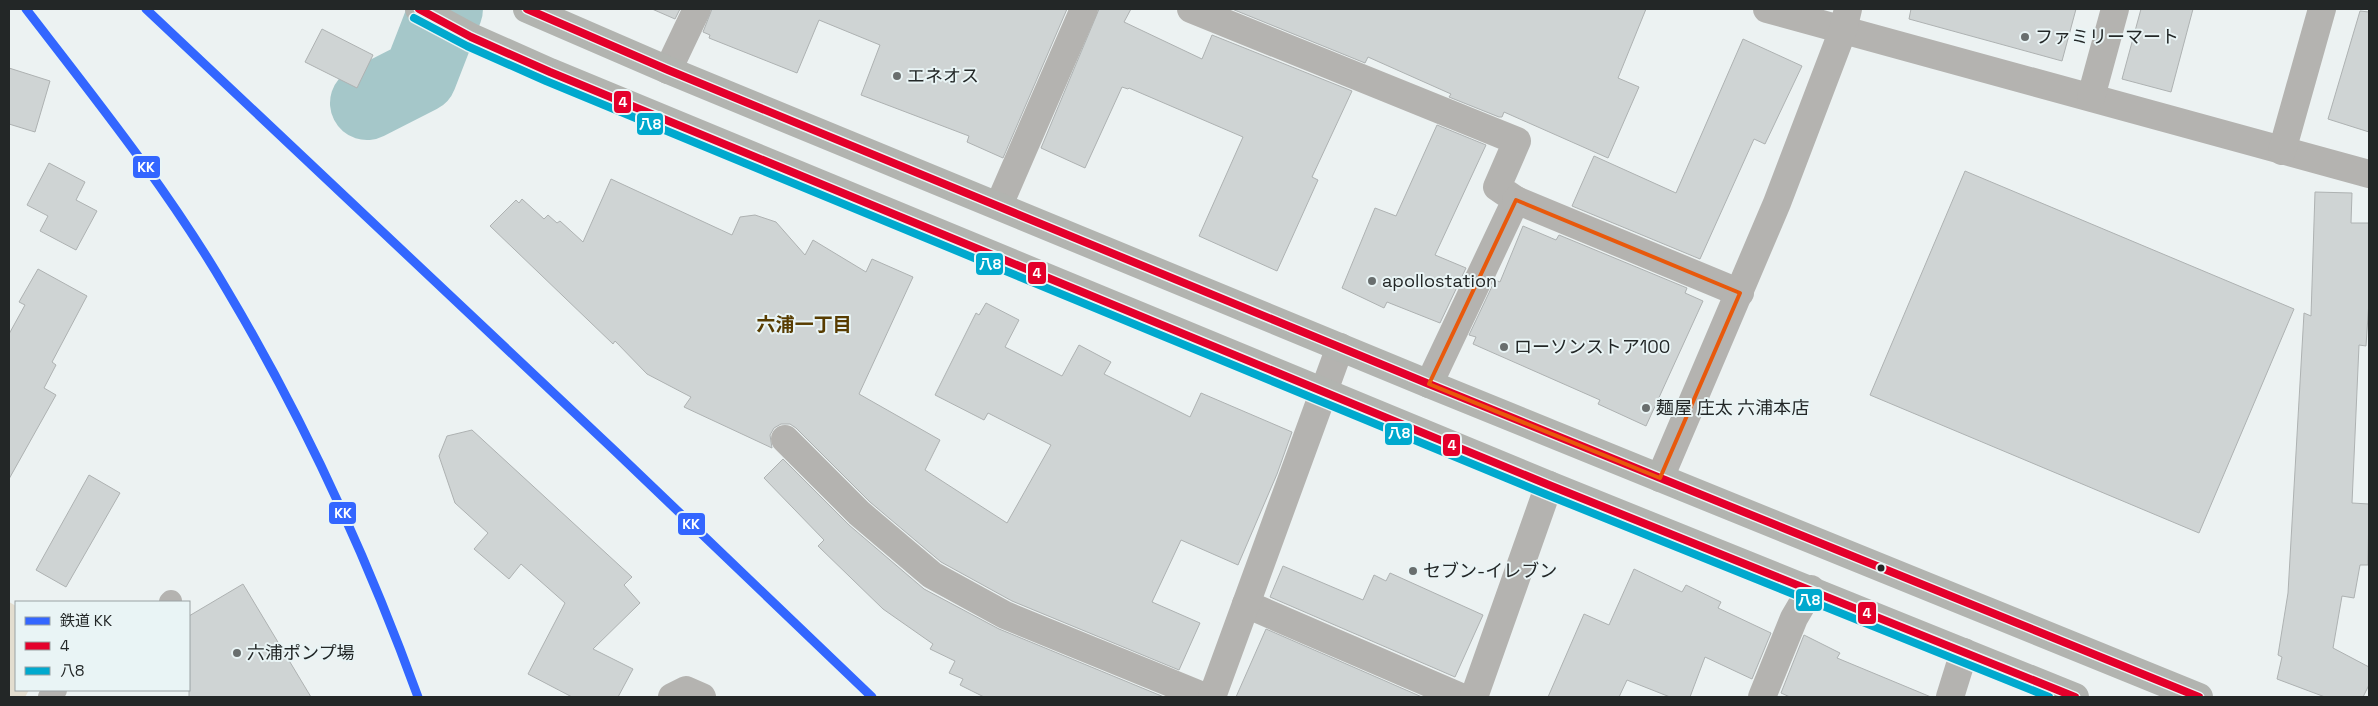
<svg xmlns="http://www.w3.org/2000/svg" width="2378" height="706" font-family="'Space Grotesk','Noto Sans JP',sans-serif">
  <style>
    .green { fill: #e3ddcf }
    .lines { fill: none; stroke-linecap: round; stroke-linejoin: round }
    .river { stroke: #a5c7c9; stroke-width: 74 }
    .building { fill: #cfd4d4; stroke: #aeb2b2 }
    .service { stroke: #b4b3b0; stroke-width: 22 }
    .minor { stroke: #b4b3b0; stroke-width: 28 }
    .trunk { stroke: #b2b4b0; stroke-width: 28 }
    .bus-1-casing { stroke: #e9f4f5; stroke-width: 11 }
    .bus-2-casing { stroke: #e9f4f5; stroke-width: 11 }
    .bus-1 { stroke: #e4002b; stroke-width: 8 }
    .bus-2 { stroke: #00a9ce; stroke-width: 8 }
    .rail-1-casing { stroke: #e9f4f5; stroke-width: 12 }
    .rail-1 { stroke: #36f; stroke-width: 9 }
    .marked { fill: none; stroke: #e8590c; stroke-width: 4; stroke-linejoin: round }
    .poi-dot { fill: #696e6e; stroke: #e9f4f5; stroke-width: 2 }
    .bus-dot { fill: #232727; stroke: #e9f4f5; stroke-width: 2 }
    .labels { text-anchor: middle; stroke-width: 4; stroke-linejoin: round; paint-order: stroke }
    .poi-label { font-size: 18px; fill: #232727; stroke: #e9f4f5; text-anchor: start }
    .neighbourhood-label { font-size: 19px; font-weight: bold; fill: #583c00; stroke: #e9f4f5 }
    .line-badge { stroke: #e9f4f5; stroke-width: 2 }
    .badge-label { font-size: 14px; text-anchor: middle; font-weight: bold; fill: #fff }
  </style>
  <rect width="100%" height="100%" fill="#ecf2f2"/>
  <!-- green -->
  <path class="green" d="M9,602l7,4v84h13l-4,7h-16z"/>
  <g class="lines">
    <!-- river -->
    <path class="river" d="M367,103l53,-27 26,-67"/>
  </g>
  <!-- building -->
  <g class="building">
    <path d="M652,9h28l-5,10z"/>
    <path d="M712,9h355l-64,149 -36,-16 2,-6 -108,-41 19,-50 -61,-25 -22,53 -88,-35 1,-3 -7,-3z"/>
    <path d="M1099,9h32l-7,13 78,37 10,-24 140,56 -40,86 6,3 -41,91 -78,-35 44,-99 -114,-49 -1,1 -6,-2 -37,81 -44,-20z"/>
    <path d="M1232,9h414l-28,69 21,9 -31,71 -104,-46 -2,5h-3l-50,-20 2,-3 -83,-37 -3,6z"/>
    <path d="M1911,9h165l-14,52 -153,-42z"/>
    <path d="M2141,9h52l-22,83 -49,-13z"/>
    <path d="M2360,11l9,1v120l-41,-13z"/>
    <path d="M322,29l51,26 -16,33 -52,-26z"/>
    <path d="M1743,39l59,27 -37,78 -11,-5 -54,120 -128,-53 22,-50 82,37z"/>
    <path d="M9,68l41,13 -15,51 -26,-8z"/>
    <path d="M1437,125l49,20 -51,110 31,13 -26,55 -53,-21 -3,6 -42,-20 33,-80 21,8z"/>
    <path d="M49,163l36,19 -9,18 21,11 -21,39 -36,-19 8,-15 -21,-11z"/>
    <path d="M1965,171l329,138 -95,224 -329,-138z"/>
    <path d="M611,179l121,56 8,-18 15,-2 21,7 29,33 8,-15 53,32 6,-13 41,18 -54,117 81,46 -15,30 82,53 44,-78 -63,-32 -4,7 -49,-25 41,-82 3,2 7,-12 33,17 -14,27 57,29 17,-31 32,17 -7,12 86,43 11,-24 91,39 -15,42 -39,91 -57,-25 -29,62 48,21 -21,47 -167,-69 -71,-39 -71,-60 -74,-74 -6,-4h-9l-7,4 -4,7 2,13 -88,-41 7,-10 -44,-23 -32,-33 -2,3 -123,-118 26,-26 3,3 3,-4 22,20 4,-4 9,8 3,-2 23,21z"/>
    <path d="M2315,192l37,1 -1,30h18v78l-3,45 -7,-1 -7,158 17,1 -1,61h-8l-6,33 -12,-2 -9,52 36,19v18l-6,12h-38l-48,-18 5,-22 -4,-2 10,-62 16,-280 7,3z"/>
    <path d="M1523,226l33,14 3,-5 128,53 -2,5 18,8 -57,125 -48,-22 2,-4 -127,-56 3,-7 -7,-2 26,-55 5,2z"/>
    <path d="M38,269l49,27 -35,66 4,3 -12,23 12,7 -47,84v-145l16,-29 -6,-3z"/>
    <path d="M472,430l160,147 -8,8 16,18 -47,46 40,20 -15,28h-46l-44,-23 37,-71 -44,-39 -12,15 -35,-30 14,-16 -33,-30 -16,-47 8,-20z"/>
    <path d="M783,459l66,66 75,64 75,40 165,68h-180l-24,-12 3,-6 -14,-6 6,-12 -25,-12 3,-5 -50,-35 -65,-63 6,-6 -60,-62z"/>
    <path d="M89,475l31,18 -54,94 -30,-17z"/>
    <path d="M1283,566l80,34 11,-25 12,6 4,-8 93,42 -28,62 -185,-80z"/>
    <path d="M1634,569l48,23 4,-7 35,17 -3,6 53,25 -19,46 -47,-22 -15,40h-20l-43,-17 -8,17h-71l36,-83 25,11z"/>
    <path d="M243,584l68,113h-122v-81z"/>
    <path d="M1266,629l156,68h-186z"/>
    <path d="M1804,635l36,18 -3,5 94,39h-141l-9,-4z"/>
  </g>
  <g class="lines">
    <!-- service -->
    <g class="service">
      <path d="M170,602l1,-1"/>
      <path d="M49,697l7,-7"/>
    </g>
    <!-- minor -->
    <g class="minor">
      <path d="M1191,9l326,132 -20,46 19,13 -87,184"/>
      <path d="M1767,9l602,165"/>
      <path d="M668,70l29,-61"/>
      <path d="M2091,97l24,-88"/>
      <path d="M2282,151l40,-142"/>
      <path d="M1516,200l224,93"/>
      <path d="M999,205l85,-196"/>
      <path d="M785,439l74,74 73,62 73,40 200,82"/>
      <path d="M1660,478l117,-275 66,-173 5,-21"/>
      <path d="M1246,604l215,93"/>
      <path d="M672,697l14,-7 16,7"/>
      <path d="M1212,697l128,-350"/>
      <path d="M1474,697l75,-212"/>
      <path d="M1762,697l32,-79 17,-29"/>
      <path d="M1950,697l14,-45"/>
    </g>
    <!-- trunk -->
    <g class="trunk">
      <path d="M419,9l52,28 79,35 999,413 526,212"/>
      <path d="M527,9l141,61 761,314 770,313"/>
    </g>
    <defs>
      <g id="bus-1">
        <path d="M419,9l52,28 79,35 999,413 526,212"/>
        <path d="M527,9l141,61 761,314 770,313"/>
      </g>
      <path id="bus-2" d="M414,18l53,28 79,35 999,413 504,203"/>
    </defs>
    <!-- bus-1 casing -->
    <use href="#bus-1" class="bus-1-casing"/>
    <!-- bus-2 casing -->
    <use href="#bus-2" class="bus-2-casing"/>
    <!-- bus-1 -->
    <use href="#bus-1" class="bus-1"/>
    <!-- bus-2 -->
    <use href="#bus-2" class="bus-2"/>
    <defs>
      <g id="rail-1">
        <path d="M26,9c71,92 144,183 202,283 76,128 139,265 190,405"/>
        <path d="M146,9l469,442 257,246"/>
      </g>
    </defs>
    <!-- rail-1 casing -->
    <use href="#rail-1" class="rail-1-casing"/>
    <!-- rail-1 -->
    <use href="#rail-1" class="rail-1"/>
  </g>
  <!-- marked area -->
  <path class="marked" d="M1516,200l224,93 -80,185 -231,-94z"/>
  <!-- markers -->
  <g class="poi-dot">
    <circle cx="2025" cy="37" r="5"/>
    <circle cx="897" cy="76" r="5"/>
    <circle cx="1372" cy="281" r="5"/>
    <circle cx="1504" cy="347" r="5"/>
    <circle cx="1646" cy="408" r="5"/>
    <circle cx="1413" cy="571" r="5"/>
    <circle cx="237" cy="653" r="5"/>
  </g>
  <circle class="bus-dot" cx="1881" cy="568" r="4.5"/>
  <g class="labels">
    <!-- poi labels -->
    <g class="poi-label">
      <text x="2035" y="43">ファミリーマート</text>
      <text x="907" y="82">エネオス</text>
      <text x="1382" y="287">apollostation</text>
      <text x="1514" y="353">ローソンストア100</text>
      <text x="1656" y="414">麺屋 庄太 六浦本店</text>
      <text x="1423" y="577">セブン-イレブン</text>
      <text x="247" y="659">六浦ポンプ場</text>
    </g>
    <!-- neighbourhood labels -->
    <g class="neighbourhood-label">
      <text x="804" y="331">六浦一丁目</text>
    </g>
  </g>
  <g class="line-badge">
    <rect x="613" y="90" width="19" height="24" rx="5" fill="#e4002b"/>
    <rect x="636" y="112" width="28" height="24" rx="5" fill="#00a9ce"/>
    <rect x="132" y="155" width="29" height="24" rx="5" fill="#36f"/>
    <rect x="975" y="252" width="29" height="24" rx="5" fill="#00a9ce"/>
    <rect x="1027" y="261" width="20" height="24" rx="5" fill="#e4002b"/>
    <rect x="1384" y="422" width="29" height="24" rx="5" fill="#00a9ce"/>
    <rect x="1442" y="433" width="19" height="24" rx="5" fill="#e4002b"/>
    <rect x="328" y="501" width="29" height="24" rx="5" fill="#36f"/>
    <rect x="677" y="512" width="29" height="24" rx="5" fill="#36f"/>
    <rect x="1795" y="588" width="28" height="24" rx="5" fill="#00a9ce"/>
    <rect x="1857" y="601" width="20" height="24" rx="5" fill="#e4002b"/>
  </g>
  <g class="badge-label">
    <text x="623" y="107">4</text>
    <text x="650" y="129">八8</text>
    <text x="146" y="172">KK</text>
    <text x="990" y="269">八8</text>
    <text x="1037" y="278">4</text>
    <text x="1399" y="438">八8</text>
    <text x="1452" y="450">4</text>
    <text x="343" y="518">KK</text>
    <text x="691" y="529">KK</text>
    <text x="1809" y="605">八8</text>
    <text x="1867" y="618">4</text>
  </g>
  <!-- border -->
  <rect width="2378" height="706" fill="none" stroke="#232727" stroke-width="20"/>
  <!-- legend -->
  <rect x="15" y="601" width="175" height="90" fill="#e9f4f5" stroke="#9aa2a3"/>
  <rect x="25" y="617" width="25" height="8" fill="#3366ff" stroke="#9aa2a3"/>
  <text x="60" y="626" font-size="15" fill="#232727">鉄道 KK</text>
  <rect x="25" y="642" width="25" height="8" fill="#e4002b" stroke="#9aa2a3"/>
  <text x="60" y="651" font-size="15" fill="#232727">4</text>
  <rect x="25" y="667" width="25" height="8" fill="#00a9ce" stroke="#9aa2a3"/>
  <text x="60" y="676" font-size="15" fill="#232727">八8</text>
</svg>
